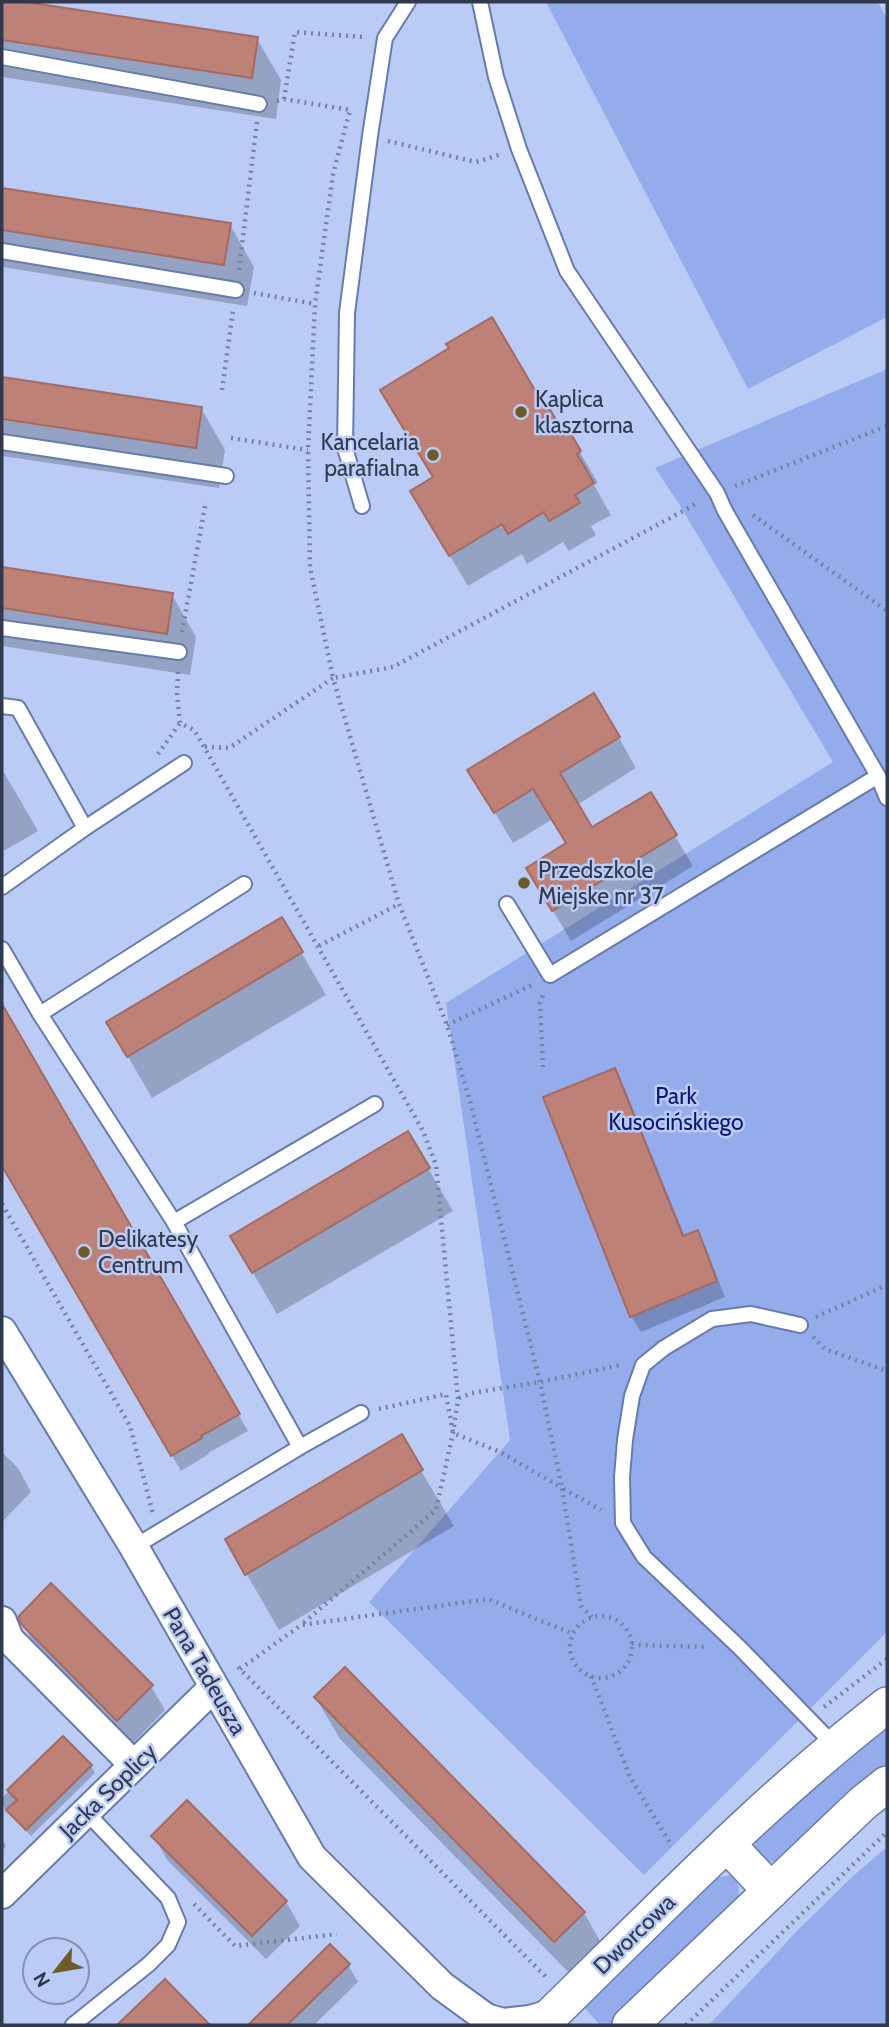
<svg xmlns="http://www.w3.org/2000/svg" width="889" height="2027" font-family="Cabin,sans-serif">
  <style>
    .green { fill: #94acec }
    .shadow { fill: #0003 }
    .building { fill: #be8178; stroke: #a56a62; stroke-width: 2 }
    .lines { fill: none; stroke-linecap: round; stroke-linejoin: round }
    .service-casing { stroke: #687bab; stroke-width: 18 }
    .minor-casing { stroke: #687bab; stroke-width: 32 }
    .tertiary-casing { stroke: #687bab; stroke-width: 38 }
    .path { stroke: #7582a1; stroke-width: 4.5; stroke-dasharray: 2 5; stroke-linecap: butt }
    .service { stroke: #fff; stroke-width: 14 }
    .minor { stroke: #fff; stroke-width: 28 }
    .tertiary { stroke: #fff; stroke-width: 35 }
    .poi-dot { fill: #6e5b29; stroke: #bacbf5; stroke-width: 2.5 }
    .labels { text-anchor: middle; stroke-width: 5; stroke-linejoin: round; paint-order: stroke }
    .poi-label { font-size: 23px; fill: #31394e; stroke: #bacbf5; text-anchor: start }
    .park-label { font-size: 23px; fill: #0e1773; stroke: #bacbf5 }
    .street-label { font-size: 23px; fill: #31394e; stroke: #bacbf5 }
  </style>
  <rect width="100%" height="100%" fill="#bacbf5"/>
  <!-- green -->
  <g class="green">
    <path d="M546,2h332l9,17v298l-139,72z"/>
    <path d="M887,369v1263l-243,243 -275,-273 141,-162 -64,-437 387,-241 -154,-258 -24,-36z"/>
    <path d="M887,1725v43l-97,84 -15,9 -7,1 -14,-12 2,-13z"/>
    <path d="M887,1847v178h-178l89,-95 56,-55z"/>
    <path d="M732,1875c9,12 9,18 1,30l-53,54 -70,66h-10l-16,-18 120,-120 15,-10z"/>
  </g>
  <!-- shadow -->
  <g class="shadow">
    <path d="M2,2h12l243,37 24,41 -5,39 -274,-42z"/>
    <path d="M2,189l228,36 24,42 -7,39 -245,-39z"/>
    <path d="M2,378l199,30 24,42 -6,38 -217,-32z"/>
    <path d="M536,395l25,35 4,-3 33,56 -4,2 17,30 -20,11 5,9 -27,16 -6,-9 -36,22 -5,-10 -54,32 -38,-63 5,-45z"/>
    <path d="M2,568l170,27 24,42 -6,38 -188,-29z"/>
    <path d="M619,738l17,30 -59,37 15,25 83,6 18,30 -122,75 -25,-42 22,-55 -15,-25 -40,24 -25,-42z"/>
    <path d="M2,769l36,62 -36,21z"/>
    <path d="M282,919l44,76 -174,103 -44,-76z"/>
    <path d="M2,1008l246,423 -40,22 1,1 -28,17 -177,-304 -2,2z"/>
    <path d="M614,1071l10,16 61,150 12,-5 9,16 19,49 -84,35 -10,-16z"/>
    <path d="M408,1134l45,77 -176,103 -45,-77z"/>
    <path d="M401,1437l53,89 -175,104 -52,-90z"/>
    <path d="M2,1452l16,16 13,24 -29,30z"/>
    <path d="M23,1624l128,62 14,24 -33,34 -95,-95z"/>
    <path d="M316,1698l268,215 24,42 -29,28 -239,-244z"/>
    <path d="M63,1738l28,28 4,7 -64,63 -27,-28 -2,-10z"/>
    <path d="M154,1836l132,66 14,24 -34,33 -99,-99z"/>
    <path d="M2,1839l4,7 -4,5z"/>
    <path d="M330,1947l18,18 10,17 -44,43h-64z"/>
  </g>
  <!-- building -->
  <g class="building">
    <path d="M2,2h24l232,35 -6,41 -250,-38z"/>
    <path d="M2,188l229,35 -7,42 -222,-35z"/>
    <path d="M492,317l44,75 3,-1 22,37 5,-3 15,26 -4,3 17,29 -19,12 5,8 -31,18 -5,-9 -36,22 -6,-10 -53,32 -39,-65 23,-14 -53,-87 69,-42 -3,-4z"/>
    <path d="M2,377l200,30 -6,41 -194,-29z"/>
    <path d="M2,567l171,26 -6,41 -165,-26z"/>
    <path d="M594,693l26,44 -60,36 32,54 59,-35 26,43 -125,76 -26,-43 40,-25 -33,-54 -39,24 -27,-43z"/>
    <path d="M282,917l21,35 -176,105 -21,-35z"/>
    <path d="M2,1004l238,410 -39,22 1,2 -31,18 -169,-290z"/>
    <path d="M615,1068l68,168 15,-6 19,51 -87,36 -87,-220z"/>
    <path d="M408,1131l22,37 -178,105 -22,-37z"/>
    <path d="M402,1434l21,36 -178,105 -20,-36z"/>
    <path d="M51,1583l102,102 -36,36 -96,-97 -3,-7z"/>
    <path d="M345,1667l240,245 -31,30 -240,-245z"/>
    <path d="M63,1736l29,29 -66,65 -20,-20 11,-10 -10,-10z"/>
    <path d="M187,1800l100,101 -35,35 -101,-100z"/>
    <path d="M330,1944l20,20 -63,61h-39z"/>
    <path d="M165,1979l45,46h-93z"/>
  </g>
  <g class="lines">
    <defs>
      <g id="service">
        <path d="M480,2l16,75 23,72 48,122 150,222 8,18 153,265"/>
        <path d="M2,57l257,47"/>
        <path d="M2,251l234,39"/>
        <path d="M2,442l224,34"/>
        <path d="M362,506l-17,-58 2,-135 23,-177 15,-98 23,-36"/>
        <path d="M2,628l177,24"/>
        <path d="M2,706l16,2 67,120"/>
        <path d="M2,887l83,-59 99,-65"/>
        <path d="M507,904l43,71 328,-199 9,22"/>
        <path d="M2,949l38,65 134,208 126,225 -166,100"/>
        <path d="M40,1014l204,-130"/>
        <path d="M174,1222l201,-118"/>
        <path d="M800,1325l-49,-11 -39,5 -48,29 -21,17 -11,31 -7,44 -3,37 1,46 21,34 96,91 96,99"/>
        <path d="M300,1447l61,-34"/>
        <path d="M73,2025l76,-61 19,-19 10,-23 -10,-24 -82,-86"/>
      </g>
      <g id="minor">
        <path d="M2,1331l132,216 178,310 130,129 44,32 17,5 27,-3 24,-7"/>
        <path d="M2,1621l7,18 125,126"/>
        <path d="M2,1894l212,-207"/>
      </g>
      <g id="tertiary">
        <path d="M727,1844l44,47"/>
        <path d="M541,2025c112,-109 222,-224 346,-320"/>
        <path d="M630,2025l233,-222 24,-19"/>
      </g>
    </defs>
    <!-- service casing -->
    <use href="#service" class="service-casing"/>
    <!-- minor casing -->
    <use href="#minor" class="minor-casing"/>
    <!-- tertiary casing -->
    <use href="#tertiary" class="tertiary-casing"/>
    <!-- path -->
    <g class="path">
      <path d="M284,99l11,-67 70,5"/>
      <path d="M277,101l7,-2 66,11 -17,64 -18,130 -7,146 2,117 23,111 60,-11 305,-164"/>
      <path d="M388,141l88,21 26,-8"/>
      <path d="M239,270l18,-148"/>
      <path d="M254,293l61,11"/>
      <path d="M222,390l11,-80"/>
      <path d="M231,438l77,12"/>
      <path d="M735,486l152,-60"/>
      <path d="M753,515l134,96"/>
      <path d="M182,632l24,-131"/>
      <path d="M178,672l-1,22 3,29 14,7 10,17 219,384 13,34 22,234 -5,34 -17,77 -135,115"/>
      <path d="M205,747l24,1 104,-70 66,226 48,121 23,76 70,281 22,106 39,22"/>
      <path d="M158,754l22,-31"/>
      <path d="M319,946l80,-42"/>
      <path d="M447,1025l87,-41"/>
      <path d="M543,1067l-3,-64 3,-8"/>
      <path d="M2,1204l128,222 23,88"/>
      <path d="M816,1317l71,-32"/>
      <path d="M813,1337l12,12 62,22"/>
      <path d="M459,1398l13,-5 68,-11 81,-17"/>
      <path d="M379,1409l67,-15 7,39 47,19 62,36 19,118 11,11"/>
      <circle cx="601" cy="1647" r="31"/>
      <path d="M632,1643l6,2 69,2"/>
      <path d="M238,1667l310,312"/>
      <path d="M240,1669l61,-44 187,-26 85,35"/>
      <path d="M591,1676l39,101 41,68"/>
      <path d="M824,1707l63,-48"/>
      <path d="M194,1904l41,42 102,-12"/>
      <path d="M686,2025l201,-193"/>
    </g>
    <!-- service -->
    <use href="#service" class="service"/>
    <!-- minor -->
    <use href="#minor" class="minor"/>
    <!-- tertiary -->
    <use href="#tertiary" class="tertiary"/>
  </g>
  <!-- markers -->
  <g class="poi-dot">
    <circle cx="521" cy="412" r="7"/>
    <circle cx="433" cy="455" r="7"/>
    <circle cx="524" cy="883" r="7"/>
    <circle cx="84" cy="1252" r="7"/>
  </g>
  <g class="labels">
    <!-- poi labels -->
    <g class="poi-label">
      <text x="535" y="407">Kaplica<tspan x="535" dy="26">klasztorna</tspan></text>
      <text x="419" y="450" text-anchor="end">Kancelaria<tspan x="419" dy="26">parafialna</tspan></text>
      <text x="538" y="878">Przedszkole<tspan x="538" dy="26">Miejske nr 37</tspan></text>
      <text x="98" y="1247">Delikatesy<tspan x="98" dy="26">Centrum</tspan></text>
    </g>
    <!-- park labels -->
    <g class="park-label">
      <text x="676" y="1104">Park<tspan x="676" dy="26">Kusocińskiego</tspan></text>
    </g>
    <!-- street labels -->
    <g class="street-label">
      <text transform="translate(205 1671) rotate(60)" y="8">Pana Tadeusza</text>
      <text transform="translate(108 1791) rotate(-44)" y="8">Jacka Soplicy</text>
      <text transform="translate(634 1934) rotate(-44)" y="8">Dworcowa</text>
    </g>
  </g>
  <!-- border -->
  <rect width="889" height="2027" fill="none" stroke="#31394e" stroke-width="7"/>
  <!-- north arrow -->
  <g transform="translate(56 1971) rotate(239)"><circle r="33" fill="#bacbf5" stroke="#8391b2" stroke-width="2"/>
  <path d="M0-5L12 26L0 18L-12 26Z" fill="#6e5b29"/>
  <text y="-10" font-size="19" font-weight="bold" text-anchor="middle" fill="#31394e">N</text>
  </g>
</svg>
